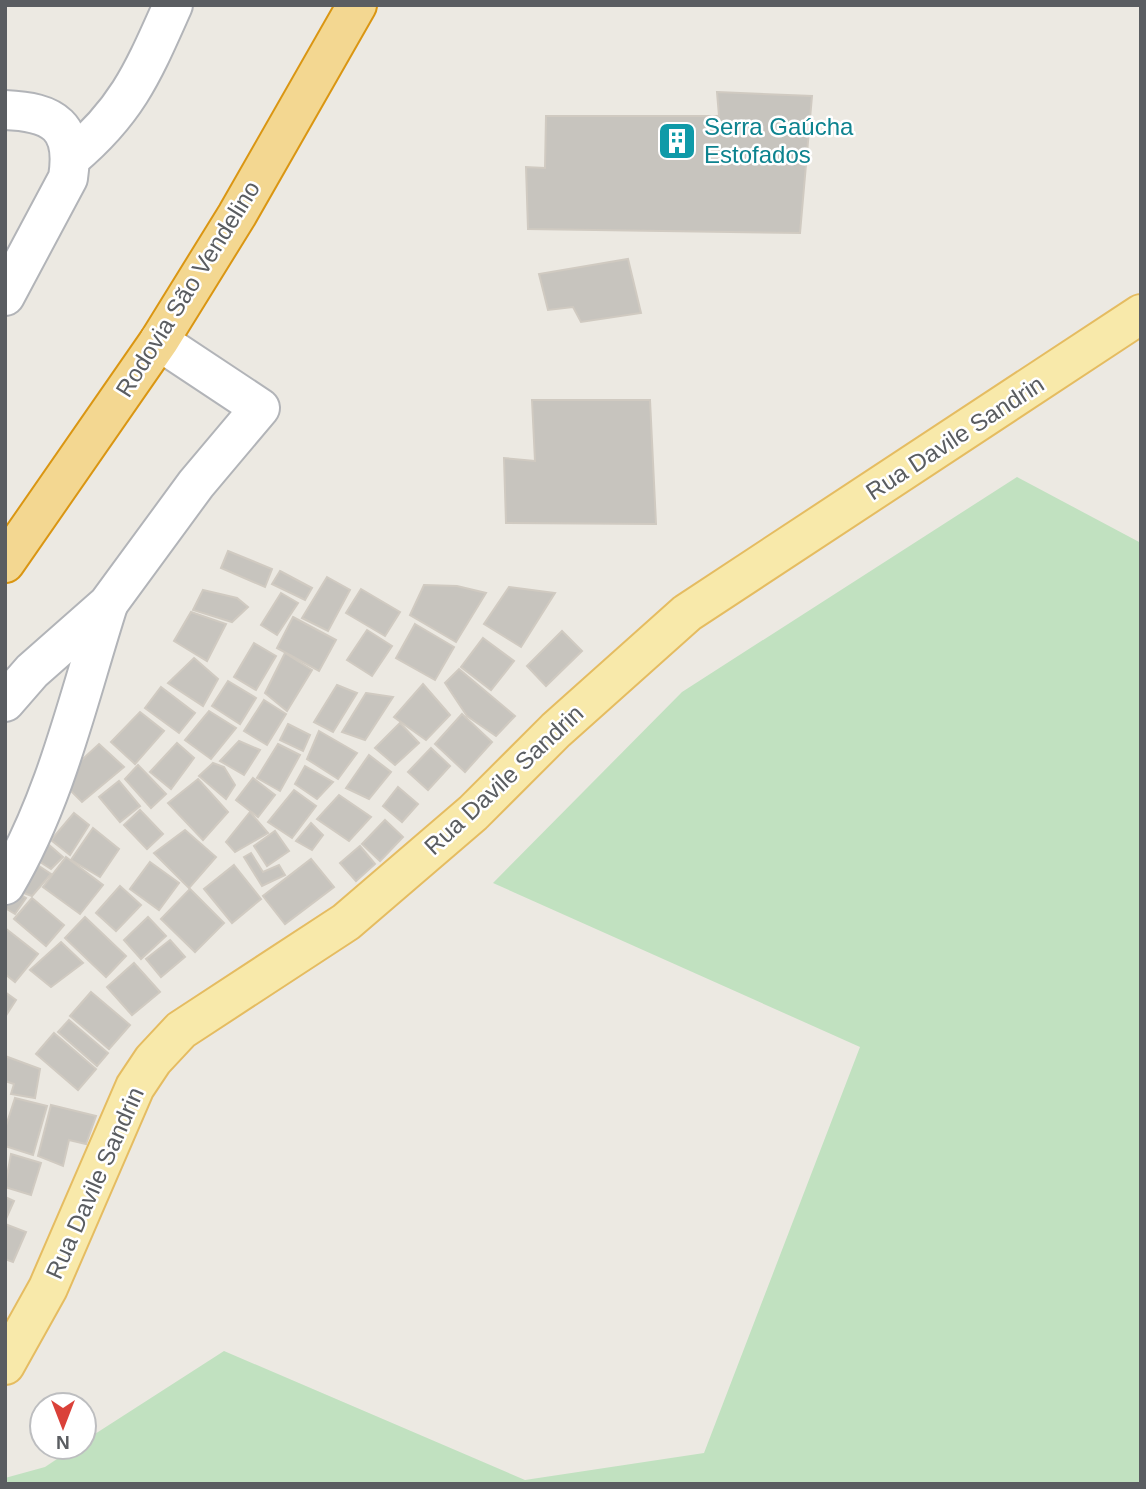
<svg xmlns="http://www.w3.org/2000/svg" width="1146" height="1489" font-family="Helvetica,sans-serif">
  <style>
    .green { fill: #c1e1c0 }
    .building { fill: #c7c4be; stroke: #d0cac1; stroke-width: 2 }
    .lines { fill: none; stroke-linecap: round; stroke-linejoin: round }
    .minor-casing { stroke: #b2b4b8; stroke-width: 42 }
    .major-casing { stroke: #e5bc61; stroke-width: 42 }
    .highway-casing { stroke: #da9613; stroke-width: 42 }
    .minor { stroke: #fff; stroke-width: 38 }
    .major { stroke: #f8e9aa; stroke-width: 38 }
    .highway { stroke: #f3d791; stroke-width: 38 }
    .labels { text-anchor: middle; stroke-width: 5; stroke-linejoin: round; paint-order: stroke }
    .culture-label { font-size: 24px; fill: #0d838f; stroke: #fff; text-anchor: start }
    .street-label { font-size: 24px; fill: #5a5d61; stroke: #fff }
  </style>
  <rect width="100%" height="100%" fill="#ece9e2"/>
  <!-- green -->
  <path class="green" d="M1017,477l124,66v941h-1136v-6l40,-11 30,-20h9v-6l140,-90 301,129 179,-27 156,-406 -367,-164 189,-191z"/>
  <!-- building -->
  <g class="building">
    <path d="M717,92l95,4 -12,137 -272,-4 -2,-62 19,1 1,-52h173z"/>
    <path d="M628,259l13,54 -60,9 -8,-15 -25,3 -9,-36z"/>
    <path d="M532,400h118l6,124 -150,-1 -2,-65 31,3z"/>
    <path d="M228,551l44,18 -7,18 -44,-19z"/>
    <path d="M280,571l32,17 -7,12 -33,-16z"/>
    <path d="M327,577l23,13 -22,41 -26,-13z"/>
    <path d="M424,585l33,1 29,7 -30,49 -46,-27z"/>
    <path d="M509,587l46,6 -34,54 -37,-23z"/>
    <path d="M361,589l39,23 -15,24 -39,-23z"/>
    <path d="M203,590l34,8 11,9 -16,15 -39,-12z"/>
    <path d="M281,593l17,10 -21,32 -16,-10z"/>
    <path d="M191,612l35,12 -19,37 -33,-20z"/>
    <path d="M293,617l43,23 -17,31 -42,-23z"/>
    <path d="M415,624l39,23 -19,33 -39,-22z"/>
    <path d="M367,630l25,16 -20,30 -25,-16z"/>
    <path d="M562,631l20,20 -36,35 -19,-20z"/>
    <path d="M483,638l31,23 -23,29 -30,-23z"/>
    <path d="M254,643l22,13 -20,34 -22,-13z"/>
    <path d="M285,653l27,17 -25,41 -22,-18z"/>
    <path d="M194,658l24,21 -15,27 -35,-23z"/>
    <path d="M459,669l56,47 -19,20 -29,-20 -22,-33z"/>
    <path d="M228,681l28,17 -16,26 -28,-18z"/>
    <path d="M423,684l27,31 -24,25 -32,-23z"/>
    <path d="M337,685l20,8 -24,39 -19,-10z"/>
    <path d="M161,687l34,26 -16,20 -34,-25z"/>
    <path d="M366,693l27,4 -28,43 -23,-8z"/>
    <path d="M264,700l22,14 -19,31 -23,-14z"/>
    <path d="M209,711l27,17 -25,31 -26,-19z"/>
    <path d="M140,712l24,19 -29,33 -24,-22z"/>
    <path d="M462,714l30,28 -27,30 -30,-28z"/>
    <path d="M400,723l19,20 -24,22 -20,-17z"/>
    <path d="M288,724l22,11 -7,16 -23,-11z"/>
    <path d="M319,731l38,22 -19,26 -31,-20z"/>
    <path d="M239,741l21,9 -16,25 -24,-14z"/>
    <path d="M177,743l17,15 -23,31 -21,-17z"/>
    <path d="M99,744l25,23 -42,35 -22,-22z"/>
    <path d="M278,744l22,11 -20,36 -23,-13z"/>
    <path d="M431,748l19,18 -22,24 -20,-18z"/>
    <path d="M369,755l22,17 -22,27 -23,-11z"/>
    <path d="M213,763l11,4 11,18 -9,14 -27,-23z"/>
    <path d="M138,765l28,29 -15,14 -26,-29z"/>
    <path d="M305,766l28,16 -16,17 -22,-15z"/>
    <path d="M253,778l22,17 -17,22 -22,-17z"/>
    <path d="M198,779l30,33 -25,28 -35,-37z"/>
    <path d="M119,781l21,25 -20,16 -21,-25z"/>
    <path d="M398,787l20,17 -16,18 -19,-16z"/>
    <path d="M294,790l22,16 -24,32 -24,-16z"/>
    <path d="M339,795l32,22 -22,24 -32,-22z"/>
    <path d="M140,810l23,24 -16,15 -23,-24z"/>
    <path d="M250,812l18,21 -33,19 -9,-10z"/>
    <path d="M74,813l15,12 -19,30 -19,-15z"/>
    <path d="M385,820l18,17 -23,24 -18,-17z"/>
    <path d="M311,823l12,12 -11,15 -16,-9z"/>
    <path d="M93,828l26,21 -19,28 -29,-17z"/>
    <path d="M185,830l31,27 -27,31 -35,-35z"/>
    <path d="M275,831l14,20 -22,15 -13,-20z"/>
    <path d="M48,844l15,13 -12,12 -14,-9z"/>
    <path d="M360,846l15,18 -19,17 -16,-18z"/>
    <path d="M251,853l12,19 16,-7 6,10 -23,11 -18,-29z"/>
    <path d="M66,857l37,28 -23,29 -37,-27z"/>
    <path d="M311,859l23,28 -49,37 -22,-28z"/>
    <path d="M150,862l29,21 -20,27 -29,-21z"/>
    <path d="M36,864l15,10 -19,22 -17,-6z"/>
    <path d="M234,865l27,34 -29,24 -28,-34z"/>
    <path d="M120,886l21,19 -25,26 -20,-18z"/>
    <path d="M190,889l34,34 -29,29 -34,-33z"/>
    <path d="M15,891l11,7 -11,16 -10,-6z"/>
    <path d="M32,898l32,27 -18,21 -32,-27z"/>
    <path d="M85,917l41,39 -20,21 -41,-39z"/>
    <path d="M148,917l18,19 -25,23 -17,-19z"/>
    <path d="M5,928l33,26 -23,28 -10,-8z"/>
    <path d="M170,940l15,17 -24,20 -15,-18z"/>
    <path d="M61,942l22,21 -32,24 -21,-17z"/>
    <path d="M134,963l26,29 -28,23 -25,-28z"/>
    <path d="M5,992l11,8 -11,17z"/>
    <path d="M91,992l39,33 -21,24 -39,-33z"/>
    <path d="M69,1020l39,33 -11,13 -39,-34z"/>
    <path d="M54,1033l42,36 -18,21 -42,-36z"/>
    <path d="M5,1056l35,13 -5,29 -24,-4 3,-10 -9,-3z"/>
    <path d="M15,1098l32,8 -14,49 -28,-9v-17z"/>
    <path d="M51,1105l45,11 -10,28 -17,-4 -6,26 -25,-10z"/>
    <path d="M11,1154l30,9 -10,32 -26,-8z"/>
    <path d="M5,1197l9,4 -9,20z"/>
    <path d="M5,1224l21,8 -13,30 -8,-3z"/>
  </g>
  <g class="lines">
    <defs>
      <g id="minor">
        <path d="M5,110c49,2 71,16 63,68l-63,118"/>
        <path d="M71,158c57,-48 72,-86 102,-153"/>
        <path d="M5,702l27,-31 76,-67 88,-120 64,-76 -101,-67"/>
        <path d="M5,885c51,-86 73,-186 103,-280"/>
      </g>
      <path id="major" d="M5,1365l43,-77 87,-201 18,-27 28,-30 165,-108 127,-109 83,-83 131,-117 454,-299"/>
      <path id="highway" d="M5,563l154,-222 78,-126 120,-210"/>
    </defs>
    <!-- minor casing -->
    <use href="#minor" class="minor-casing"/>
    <!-- major casing -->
    <use href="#major" class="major-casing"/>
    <!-- highway casing -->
    <use href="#highway" class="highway-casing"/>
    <!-- minor -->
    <use href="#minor" class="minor"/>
    <!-- major -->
    <use href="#major" class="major"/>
    <!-- highway -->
    <use href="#highway" class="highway"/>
  </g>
  <!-- icons -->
  <defs>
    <symbol id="building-square" viewBox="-11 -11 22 22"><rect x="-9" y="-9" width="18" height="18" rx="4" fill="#0f9aa8" stroke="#fff"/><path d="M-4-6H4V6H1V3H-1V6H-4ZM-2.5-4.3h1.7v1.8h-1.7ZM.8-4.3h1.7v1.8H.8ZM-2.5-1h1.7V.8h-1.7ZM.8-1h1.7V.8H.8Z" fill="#fff"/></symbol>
  </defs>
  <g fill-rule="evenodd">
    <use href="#building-square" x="655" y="119" width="44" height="44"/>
  </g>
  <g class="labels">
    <!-- culture labels -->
    <g class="culture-label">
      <text x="704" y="135">Serra Gaúcha<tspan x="704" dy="28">Estofados</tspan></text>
    </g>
    <!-- street labels -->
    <g class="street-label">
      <text transform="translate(188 289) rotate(-58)" y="8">Rodovia São Vendelino</text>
      <text transform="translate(955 438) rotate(-33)" y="8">Rua Davile Sandrin</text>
      <text transform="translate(504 780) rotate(-43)" y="8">Rua Davile Sandrin</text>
      <text transform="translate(95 1183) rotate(-66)" y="8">Rua Davile Sandrin</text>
    </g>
  </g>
  <!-- border -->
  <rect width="1146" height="1489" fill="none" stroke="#5a5d61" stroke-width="14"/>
  <!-- north arrow -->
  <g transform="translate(63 1426) rotate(180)"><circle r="33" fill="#ffffff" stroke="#bdbec0" stroke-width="2"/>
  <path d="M0-5L12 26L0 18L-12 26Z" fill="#da4139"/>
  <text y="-10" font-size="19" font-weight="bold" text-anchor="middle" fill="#5a5d61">N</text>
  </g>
</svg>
